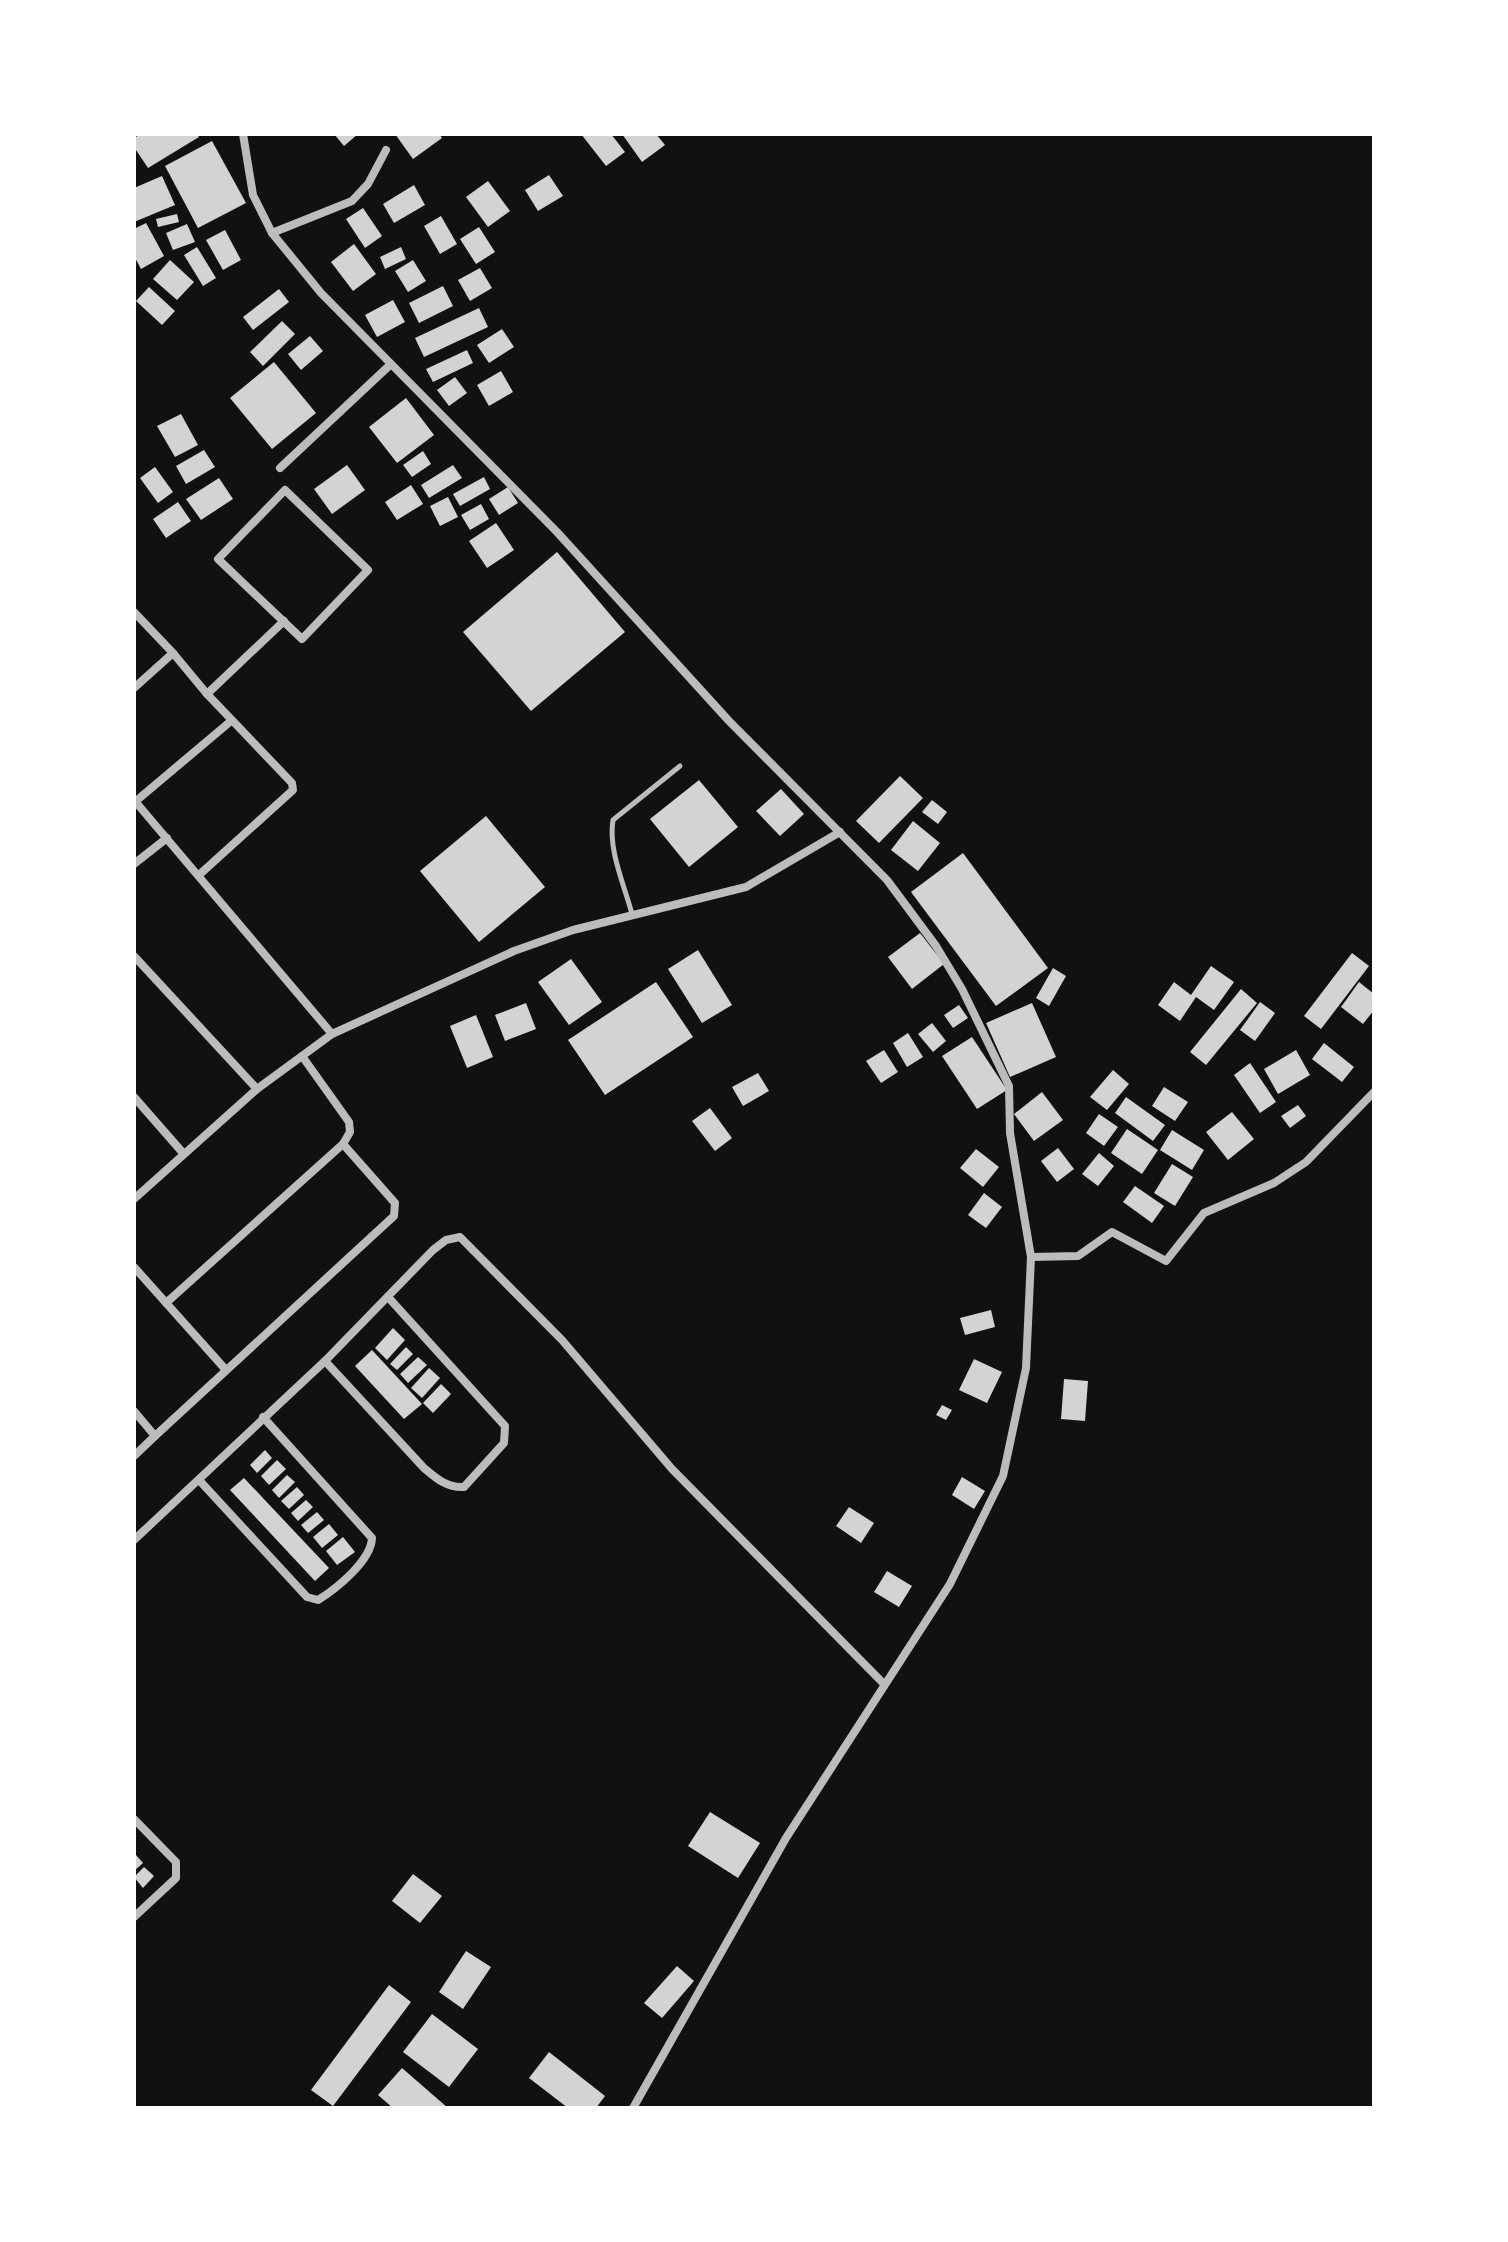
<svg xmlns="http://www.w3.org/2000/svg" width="1508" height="2242" font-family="Manrope,sans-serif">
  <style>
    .building { fill: #d3d3d3 }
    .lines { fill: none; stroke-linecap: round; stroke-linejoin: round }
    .service { stroke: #bcbcbc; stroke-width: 5 }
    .minor { stroke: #bcbcbc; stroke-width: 8 }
  </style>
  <rect width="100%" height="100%" fill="#111"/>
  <!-- building -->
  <g class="building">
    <path d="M141,134h56l2,3 -51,31 -14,-21v-9z"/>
    <path d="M334,134h24l-14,12z"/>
    <path d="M395,134h44l3,4 -29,21z"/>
    <path d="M581,134h30l14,18 -19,14z"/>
    <path d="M622,134h34l9,11 -23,17z"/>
    <path d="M212,141l34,62 -48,25 -33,-62z"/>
    <path d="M549,175l14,21 -25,15 -13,-21z"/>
    <path d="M162,176l13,29 -41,17v-34z"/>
    <path d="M488,181l22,30 -22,16 -22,-30z"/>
    <path d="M414,185l11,20 -31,18 -11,-19z"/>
    <path d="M363,208l19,28 -17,12 -19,-29z"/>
    <path d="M177,214l2,8 -21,5 -2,-8z"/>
    <path d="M441,216l16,28 -17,10 -16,-28z"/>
    <path d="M146,223l18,33 -23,13 -7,-13v-27z"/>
    <path d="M187,224l8,18 -22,8 -7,-17z"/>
    <path d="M479,227l16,25 -19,12 -16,-25z"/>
    <path d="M225,230l16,30 -18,10 -17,-30z"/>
    <path d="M354,244l22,30 -23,17 -22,-29z"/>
    <path d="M197,247l19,31 -13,8 -19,-31z"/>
    <path d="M401,247l5,12 -21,10 -5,-12z"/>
    <path d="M170,260l24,22 -17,18 -24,-21z"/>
    <path d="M413,260l13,21 -18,11 -13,-21z"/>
    <path d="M480,268l12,20 -22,13 -12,-21z"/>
    <path d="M443,286l10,20 -34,17 -10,-20z"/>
    <path d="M149,287l26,24 -13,14 -26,-24z"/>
    <path d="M279,289l10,13 -36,28 -10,-13z"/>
    <path d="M393,300l12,22 -28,15 -12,-22z"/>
    <path d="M479,308l9,19 -64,30 -9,-19z"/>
    <path d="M282,321l13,13 -32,32 -13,-14z"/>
    <path d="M502,329l12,18 -25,16 -12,-18z"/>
    <path d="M310,336l13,15 -22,19 -13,-16z"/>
    <path d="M467,350l6,13 -40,19 -7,-13z"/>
    <path d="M274,362l42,51 -44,36 -42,-51z"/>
    <path d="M501,371l12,21 -24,14 -12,-21z"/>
    <path d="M455,377l12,16 -18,13 -12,-16z"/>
    <path d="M406,398l28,37 -37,28 -28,-36z"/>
    <path d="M181,414l17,31 -23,12 -18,-31z"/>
    <path d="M204,450l11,17 -29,17 -10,-18z"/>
    <path d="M423,451l8,13 -19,13 -9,-12z"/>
    <path d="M347,465l18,25 -33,24 -18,-25z"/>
    <path d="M453,465l9,13 -33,20 -8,-13z"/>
    <path d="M155,467l18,25 -15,11 -18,-25z"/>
    <path d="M484,477l6,12 -30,17 -7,-12z"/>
    <path d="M219,478l14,21 -32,21 -15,-21z"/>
    <path d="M411,485l12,19 -26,16 -12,-18z"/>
    <path d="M508,487l10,16 -19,12 -10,-16z"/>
    <path d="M448,497l10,20 -18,9 -10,-20z"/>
    <path d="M178,502l13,19 -25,17 -13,-19z"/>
    <path d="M481,504l8,15 -19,11 -9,-15z"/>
    <path d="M496,523l18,27 -27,18 -18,-27z"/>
    <path d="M557,552l68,80 -94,79 -68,-79z"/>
    <path d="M900,776l23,22 -44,45 -23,-22z"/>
    <path d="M699,780l39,47 -49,40 -39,-48z"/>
    <path d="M781,789l23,25 -24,22 -24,-25z"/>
    <path d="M932,800l15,12 -9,12 -16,-12z"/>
    <path d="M486,816l59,71 -66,55 -59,-71z"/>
    <path d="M913,821l27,22 -22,28 -27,-21z"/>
    <path d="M963,853l85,115 -52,38 -85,-114z"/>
    <path d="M920,933l24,31 -32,25 -24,-32z"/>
    <path d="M698,950l34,55 -30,18 -34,-54z"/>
    <path d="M1352,953l17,13 -48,63 -17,-13z"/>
    <path d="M571,959l31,43 -33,23 -31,-43z"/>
    <path d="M1211,966l23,16 -20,28 -18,-13 -16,24 -22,-16 16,-23 17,13z"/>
    <path d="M1053,968l13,8 -17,30 -13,-8z"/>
    <path d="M656,982l37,55 -88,58 -37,-55z"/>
    <path d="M1359,982l15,12v16l-11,14 -22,-17z"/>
    <path d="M1241,989l16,14 -51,62 -16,-13z"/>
    <path d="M1260,1002l15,11 -20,28 -15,-11z"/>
    <path d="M526,1003l10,26 -31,12 -10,-26z"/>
    <path d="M1032,1003l24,54 -46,20 -24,-54z"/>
    <path d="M959,1005l9,13 -15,10 -9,-13z"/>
    <path d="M476,1015l17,42 -26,11 -17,-42z"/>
    <path d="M932,1023l14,18 -13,11 -15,-18z"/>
    <path d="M908,1033l15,24 -16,10 -14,-24z"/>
    <path d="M972,1037l35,53 -30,19 -35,-53z"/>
    <path d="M1324,1043l30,24 -12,15 -30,-23z"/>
    <path d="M884,1050l14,22 -17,11 -15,-22z"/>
    <path d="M1296,1050l14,25 -32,19 -14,-25z"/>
    <path d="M1250,1063l26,39 -16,11 -26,-38z"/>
    <path d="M1113,1070l16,14 -22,26 -17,-13z"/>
    <path d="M758,1073l11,18 -26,15 -11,-19z"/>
    <path d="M1164,1087l24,15 -13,19 -23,-15z"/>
    <path d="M1042,1092l21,28 -29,21 -20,-27z"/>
    <path d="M1126,1097l39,28 -12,16 -38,-28z"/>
    <path d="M1298,1105l8,11 -16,12 -9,-12z"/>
    <path d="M710,1108l22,30 -17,13 -23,-30z"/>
    <path d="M1232,1112l22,27 -26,21 -22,-28z"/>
    <path d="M1099,1114l19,13 -14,19 -18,-13z"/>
    <path d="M1127,1129l31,21 -16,24 -31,-21z"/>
    <path d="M1172,1130l32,20 -12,20 -32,-20z"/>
    <path d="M1058,1148l16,21 -17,13 -16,-21z"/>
    <path d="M976,1149l23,18 -16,20 -23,-19z"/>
    <path d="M1099,1153l15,13 -16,20 -16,-12z"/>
    <path d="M1172,1164l21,13 -18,29 -21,-13z"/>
    <path d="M1135,1186l29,20 -12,17 -29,-21z"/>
    <path d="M984,1193l18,14 -16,21 -18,-13z"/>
    <path d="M991,1310l4,17 -30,8 -5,-17z"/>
    <path d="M393,1328l12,12 -18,20 -12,-12z"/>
    <path d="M406,1347l7,7 -16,16 -7,-6z"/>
    <path d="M372,1350l50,54 -18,15 -49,-53z"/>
    <path d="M418,1357l9,8 -19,18 -8,-9z"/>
    <path d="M974,1359l28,13 -15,31 -28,-13z"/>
    <path d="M429,1368l11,10 -18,20 -11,-10z"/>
    <path d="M1064,1379l24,2 -3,40 -24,-2z"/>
    <path d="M441,1384l10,10 -18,19 -10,-10z"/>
    <path d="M942,1405l10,5 -6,10 -10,-5z"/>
    <path d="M265,1450l7,8 -15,15 -7,-8z"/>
    <path d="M277,1460l9,9 -17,16 -8,-9z"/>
    <path d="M287,1475l8,7 -16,16 -7,-8z"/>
    <path d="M962,1477l23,14 -11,18 -22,-14z"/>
    <path d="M244,1478l85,90 -14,13 -85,-91z"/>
    <path d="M297,1487l7,8 -15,14 -8,-8z"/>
    <path d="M306,1500l7,7 -15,14 -7,-8z"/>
    <path d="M849,1507l25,16 -13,20 -25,-17z"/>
    <path d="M317,1512l7,8 -16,13 -7,-8z"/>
    <path d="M329,1524l9,11 -16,13 -9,-11z"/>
    <path d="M343,1537l12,15 -18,13 -11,-14z"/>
    <path d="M887,1571l25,15 -13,21 -25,-15z"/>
    <path d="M710,1812l50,31 -22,35 -50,-32z"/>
    <path d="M136,1855l7,8 -9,8v-14z"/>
    <path d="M144,1867l10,9 -11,12 -9,-11z"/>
    <path d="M413,1874l29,22 -22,27 -28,-22z"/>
    <path d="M466,1951l25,16 -28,42 -24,-17z"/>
    <path d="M677,1966l17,15 -32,37 -18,-15z"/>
    <path d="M389,1985l22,17 -78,104 -22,-16z"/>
    <path d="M432,2014l46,35 -29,38 -46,-35z"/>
    <path d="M549,2052l56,44 -9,12h-28l-39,-30z"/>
    <path d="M402,2068l46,40h-55l-15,-13z"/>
  </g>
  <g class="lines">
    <!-- service -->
    <path class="service" d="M632,914c-8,-30 -24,-64 -19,-94l67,-54"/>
    <!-- minor -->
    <g class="minor">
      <path d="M243,134l10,61 19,38 49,60 236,239 172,189 158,159 49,66 26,43 47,97 1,47 21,124 -5,111 -23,108 -53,108 -164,254 -153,270"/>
      <path d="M272,233l80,-32 16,-17 18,-34"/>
      <path d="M280,468l111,-104"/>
      <path d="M285,490l83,80 -66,69 -84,-80z"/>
      <path d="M134,612l39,41"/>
      <path d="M134,688l39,-35 34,41 77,-73"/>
      <path d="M134,800l198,234"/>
      <path d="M136,801l95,-80"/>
      <path d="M134,864l33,-26"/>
      <path d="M199,875l94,-85 -1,-7 -85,-89"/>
      <path d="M134,956l123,133"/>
      <path d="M134,1097l49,56"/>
      <path d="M134,1199l123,-110 75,-55 182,-83 59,-21 173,-43 94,-55"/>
      <path d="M1031,1257l47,-1 34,-24 54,29 38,-48 70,-30 32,-21 68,-70"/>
      <path d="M134,1267l92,103"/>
      <path d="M166,1303l177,-159 7,-12 -1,-10 -47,-66"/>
      <path d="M325,1361l99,107c13,11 23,20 40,19l40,-44 1,-17 -117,-129"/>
      <path d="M134,1411l21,25 239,-220 1,-13 -52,-59"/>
      <path d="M134,1456l21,-20"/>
      <path d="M199,1480l108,117 11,3c18,-11 53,-39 54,-62l-109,-121"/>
      <path d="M134,1540l191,-179 108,-111 13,-10 14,-3 102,103 110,129 211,214"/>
      <path d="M134,1819l42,43v16l-42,39"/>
    </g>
  </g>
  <!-- border -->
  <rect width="1508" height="2242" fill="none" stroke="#ffffff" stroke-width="272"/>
</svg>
